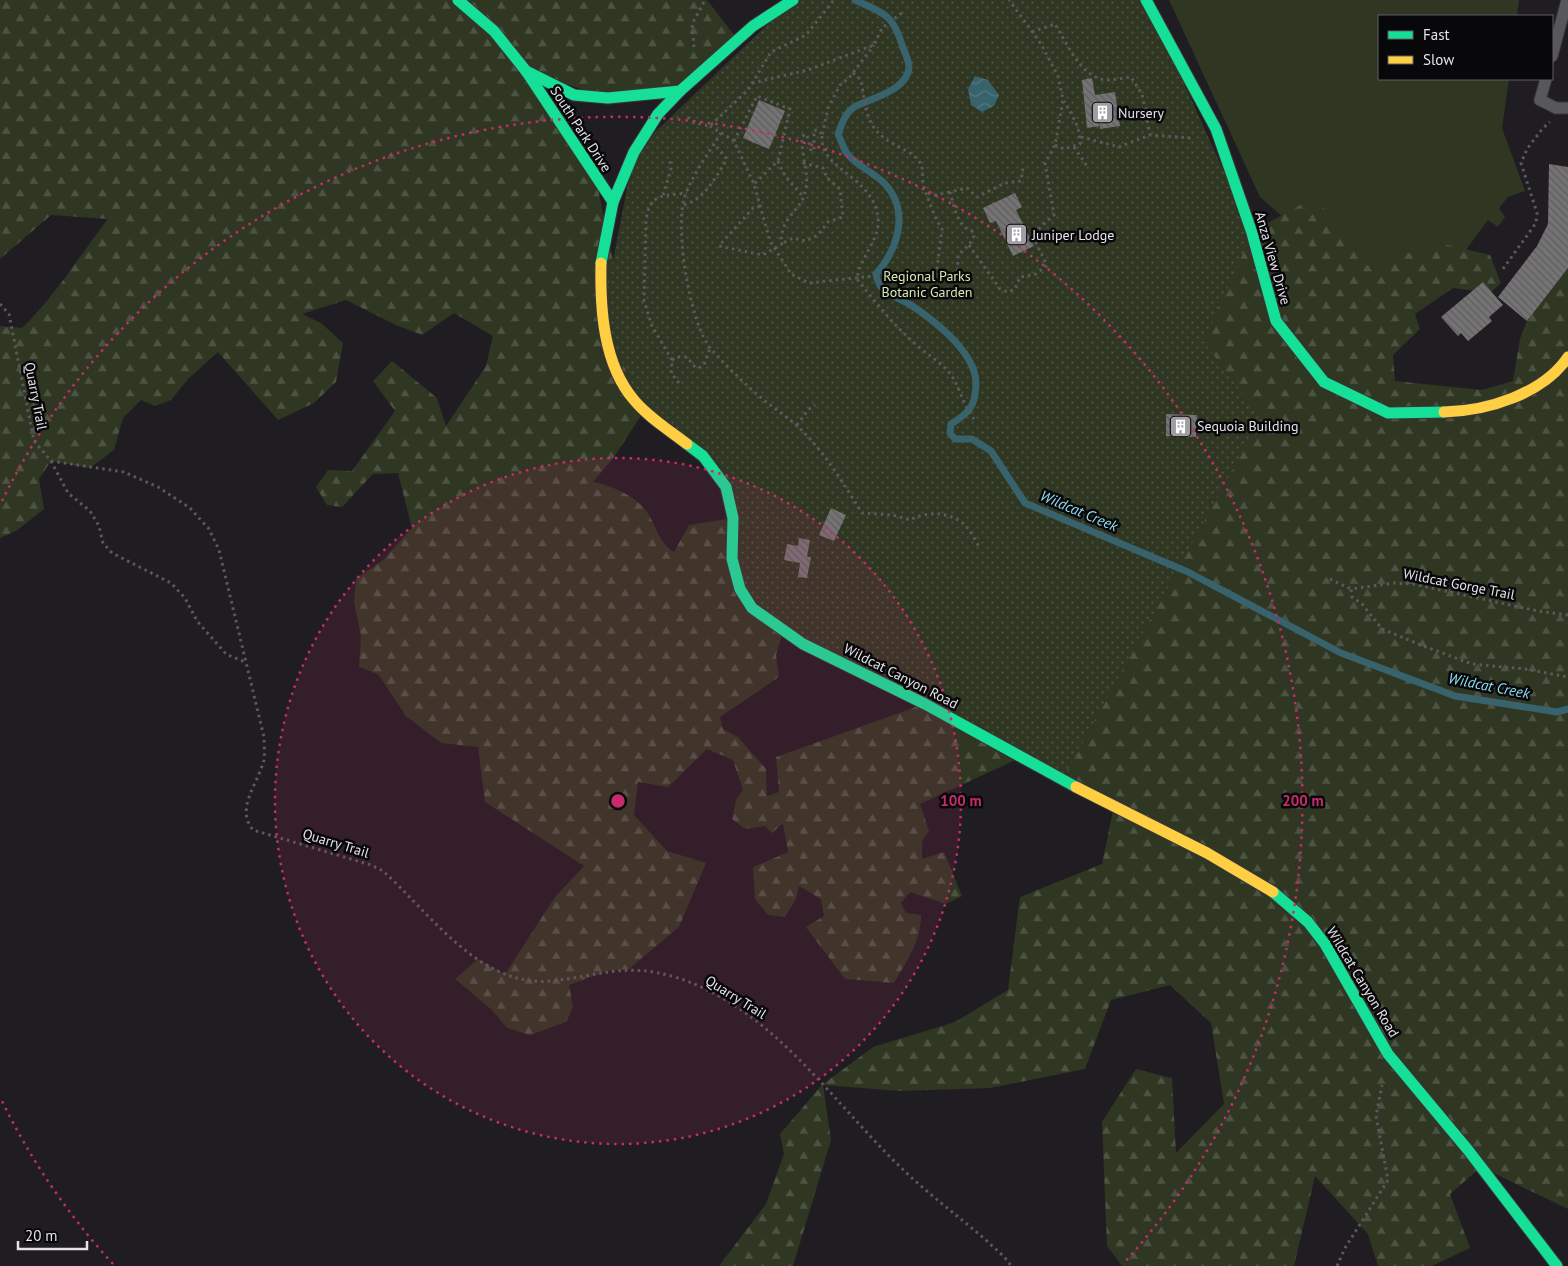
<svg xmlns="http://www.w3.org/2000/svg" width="1568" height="1266" font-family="'PT Sans',sans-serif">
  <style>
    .grass { fill: #2f3622 }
    .forest { fill: url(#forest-firs); fill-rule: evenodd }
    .park { fill: url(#park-dots) }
    .water { fill: url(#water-waves) }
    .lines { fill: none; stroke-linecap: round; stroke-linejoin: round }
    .stream { stroke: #38626c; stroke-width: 7 }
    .building { fill: url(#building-back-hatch) }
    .lane-casing { stroke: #39373b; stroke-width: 13 }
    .fast-casing { stroke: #39373b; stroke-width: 13 }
    .slow-casing { stroke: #39373b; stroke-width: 13 }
    .path { stroke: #5b595d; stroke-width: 3; stroke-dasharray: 2.5 4; stroke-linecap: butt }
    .lane { stroke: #58575a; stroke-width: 11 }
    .fast { stroke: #16e098; stroke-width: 11 }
    .slow { stroke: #ffcf43; stroke-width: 11 }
    .ring { fill: none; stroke: #c62c69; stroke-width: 2.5; stroke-dasharray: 2.5 5 }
    .labels { text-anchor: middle; stroke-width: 5; stroke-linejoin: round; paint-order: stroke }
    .poi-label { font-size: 14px; fill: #e5e3e8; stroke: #08070a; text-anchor: start }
    .street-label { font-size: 14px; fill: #e5e3e8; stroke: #08070a }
    .park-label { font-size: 14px; fill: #d3ebaf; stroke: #08070a }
    .water-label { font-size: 15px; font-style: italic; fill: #8edef1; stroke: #08070a }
    .centre { fill: #c62c69; stroke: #08070a; stroke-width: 2.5 }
    .ring-label { font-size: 15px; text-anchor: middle; font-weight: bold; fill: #c62c69; stroke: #08070a; stroke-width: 5; stroke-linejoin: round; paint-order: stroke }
  </style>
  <defs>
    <pattern id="forest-firs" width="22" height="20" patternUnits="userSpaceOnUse" patternTransform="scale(1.25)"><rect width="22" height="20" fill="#2f3622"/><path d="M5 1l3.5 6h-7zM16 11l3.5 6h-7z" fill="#4d5342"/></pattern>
    <pattern id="park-dots" width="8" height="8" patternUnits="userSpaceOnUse" patternTransform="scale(1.25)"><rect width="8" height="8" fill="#2f3622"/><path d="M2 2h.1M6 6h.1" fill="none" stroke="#4d5342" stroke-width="1.8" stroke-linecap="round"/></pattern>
    <pattern id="water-waves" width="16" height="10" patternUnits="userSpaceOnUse" patternTransform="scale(1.25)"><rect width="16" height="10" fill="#38626c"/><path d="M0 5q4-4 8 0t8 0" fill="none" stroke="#557881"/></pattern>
    <pattern id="building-back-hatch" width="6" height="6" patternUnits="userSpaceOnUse" patternTransform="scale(1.25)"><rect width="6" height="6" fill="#757373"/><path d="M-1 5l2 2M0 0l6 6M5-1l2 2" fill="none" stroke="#5f5e5f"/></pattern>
  </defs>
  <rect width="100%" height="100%" fill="#1f1d22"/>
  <!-- grass -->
  <path class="grass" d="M1169,0h350l-2,16h-138v63h130l-7,49 23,63 -17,6 -9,11 6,9 -7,10 -10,-7 -22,30 -85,53 -121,-106z"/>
  <!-- forest -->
  <path class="forest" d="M0,0h707l31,40 -66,60 -64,-2 -81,-27 69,108 48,232 -30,46 -21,25c16,3 36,11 48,23 15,14 14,35 33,47l15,-27 44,-7 582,-321 53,69 72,-23 50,12 11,28 -11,10 -37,-5 -38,26 5,15 -27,26 2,26 87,9 31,-9 7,-42 7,-18 41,-53v941l-87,-42 -31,27 20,54 -38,18h-54l-10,-32 -53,-58 -21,90h-172l-15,-20 -5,-124 34,-53 36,9 4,75 48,-49 -13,-81 -41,-38 -59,15 -26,69 -95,19 -90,3 -77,-6 8,55 -38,126h-74l47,-62 18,-50 -4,-20 42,-49 51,-38 82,-25 53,-32 12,-93 82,-33 12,-58 -92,-49 -102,47 9,27 -7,10v18l22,-7 18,44 -16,8 -36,-12 -9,11 5,10 15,2c0,26 -14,46 -27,68l-49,-4 -39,-52 18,-11 -3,-17 -22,-13 -3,13 -11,18 -17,-2 -13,-16 -2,-32 35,-15 -5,-29 -11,10 -7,-7 -20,3 -13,-10 4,-19 7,-10 -10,-30 -26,-11 -39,38 -30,-5 -4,33 33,36 39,12 -27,64 -50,42 -22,2 -38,14 4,22 -7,15 -36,13 -23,-7 -15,-18 -37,-31 23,-20 27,15 50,-77 29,-31 -99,-64 -7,-55 -37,-4 -35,-27 -28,-42 -19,-7 2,-31 -7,-34 2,-23 27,-19 29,-32 -14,-55 -25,1 -31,33 -15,-2 -11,-18 12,-17 24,1 43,-60 -22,-30 19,-20 45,37 9,28 40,-60 7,-30 -39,-23 -32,22 -26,-10 -50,-25 -44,14 19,9 22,20 -7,39 -22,21 -36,17 -60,-68 -30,27 -17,21 -16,6 -14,-6 -18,18 -9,32 -24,18 -39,-7 -12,18 5,30 -28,22 -16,7v-212l22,2c34,-33 58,-73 86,-109l-57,-4 -51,44zM783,632l141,72 -148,53 3,35 -12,4 -1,-27 -28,-32 -15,-8 -3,-12 59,-40 -3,-22z"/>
  <!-- park -->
  <path class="park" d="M793,0h353l106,233 -48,109 57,76 -199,362 -310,-172 -26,-121 -82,-76 -42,-94 32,-165z"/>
  <!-- water -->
  <path class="water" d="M975,76l13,4 11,15 -5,11 -12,6 -11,-7 -3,-16z"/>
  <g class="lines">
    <!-- stream -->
    <path class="stream" d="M855,0c28,13 38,14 47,45 2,6 7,15 7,22 -1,23 -37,31 -53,39 -11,6 -14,18 -18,28 3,6 5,13 8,18 8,13 28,20 39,32 25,27 13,65 -9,90 3,20 20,22 35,31 25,17 66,48 65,80 -1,22 -7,28 -25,39l-1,9 5,6h17l19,12 34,52 163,69 153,81 114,43 102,16 11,-3"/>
  </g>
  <!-- building -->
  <g class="building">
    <path d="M1092,78l3,17 20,-3 5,34 -20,3v-3l-13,2 -5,-48z"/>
    <path d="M759,100l26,11 -16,38 -26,-11z"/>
    <path d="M1549,164l19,3v101l-41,53 -29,-24 39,-51 11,-22z"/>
    <path d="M1015,193l7,14 -6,3 18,36 -21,10 -17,-35 -6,2 -7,-15z"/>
    <path d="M1483,282l20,23 -14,12 3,4 -24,20 -7,-8 -3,3 -17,-19z"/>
    <path d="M1166,414l31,1 -1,22 -30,-1z"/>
    <path d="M831,508l15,7 -12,26 -15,-6z"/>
    <path d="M799,538l11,2 -3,17h4l-4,21 -9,-1 2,-14 -16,-3 3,-16 11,2z"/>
  </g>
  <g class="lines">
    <defs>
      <g id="lane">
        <path d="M1552,56l15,-56"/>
        <path d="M1546,79l-6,21 16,8h12"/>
      </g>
      <g id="fast">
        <path d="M458,0l36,31 32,40 48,24 34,3 72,-7"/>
        <path d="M1146,0l70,129 36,104 24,88 48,61 64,31 56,-1"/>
        <path d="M526,71l87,131"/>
        <path d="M601,263l12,-61 21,-50 24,-38 22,-23 73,-65 40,-26"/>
        <path d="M687,444l16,12 23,31 7,31 -1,41 8,30 12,19 51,36 122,60 151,83"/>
        <path d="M1273,892l35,30 17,22 63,110 80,96 89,116"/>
      </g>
      <g id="slow">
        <path d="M601,263c-1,45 2,101 33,137 14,17 35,30 53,44"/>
        <path d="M1444,412c43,-1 99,-18 124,-55"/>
        <path d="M1076,787l131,66 66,39"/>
      </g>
    </defs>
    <!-- lane casing -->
    <use href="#lane" class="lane-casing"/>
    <!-- fast casing -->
    <use href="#fast" class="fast-casing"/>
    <!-- slow casing -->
    <use href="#slow" class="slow-casing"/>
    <!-- path -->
    <g class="path">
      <path d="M1032,32l23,-8c12,19 26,55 52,56 8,0 16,-2 24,-3l11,17 8,41"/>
      <path d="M694,47l-2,-23 13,-24"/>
      <path d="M853,73l8,7c5,29 4,49 33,64 8,5 19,9 25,17 6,8 2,18 5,26 5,14 10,30 18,42l-5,40 2,7"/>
      <path d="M752,83l56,-13 66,-25 8,-17 21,-16"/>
      <path d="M688,117l6,6 16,3 38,-36 23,-38 35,-17 28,-35"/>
      <path d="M710,126l24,15 20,43 16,57 21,33 18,9 101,-11 17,1 11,5 6,-2 10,7 3,-1 1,-27 11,-10 5,-9 -2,-5c-15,-4 -18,-26 -22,-39l17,-4 10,9 28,-14 16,-2 2,-13"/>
      <path d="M721,133c-12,20 -30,43 -37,66 -9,32 6,125 27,150 15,17 33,34 49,48 12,10 25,18 36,28 27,24 47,58 66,88l31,2 17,5c17,-9 39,-9 55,5 6,6 11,17 15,23"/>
      <path d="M822,136c-3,34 52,40 56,82 3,21 -18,38 -21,61 19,24 38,48 62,68 9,8 19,14 27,22 14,14 15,34 28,50"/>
      <path d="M1081,137l38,10 31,-12 42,3"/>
      <path d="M734,141l23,-45 33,13 -12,52 -24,23"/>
      <path d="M1055,145l9,4 16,-5c1,-16 -8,-29 -16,-43"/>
      <path d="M1074,147l13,19"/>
      <path d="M778,161c7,19 14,21 25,36"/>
      <path d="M803,163l20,5 4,10 13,11 3,28 -15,5 -10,13 -12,6 -13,-3 -8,4 -4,-2c2,-27 22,-29 25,-52 3,-15 -5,-34 -4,-51l3,-3 2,1 4,16 3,-1v-20l6,1 2,5 6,-28 12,-23 9,-7 25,-33"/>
      <path d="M928,193l7,2 15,-3"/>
      <path d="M663,195l8,-26 -1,-8"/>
      <path d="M684,205c22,-7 31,-27 43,-46l-12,-14"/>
      <path d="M760,206l-7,2 -34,38 44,9 22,-13"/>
      <path d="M969,245l31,44 8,3 7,-3 5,-12 16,-3 11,-9 -15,-30 22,-20 -9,-52 10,-18 8,-45 -5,-24 -17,-32 -32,-44"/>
      <path d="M1503,269l33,-46 1,-10 -16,-50 6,-14 16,-21 7,-6"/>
      <path d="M0,304l9,10 25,127 17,20 73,11 34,15 32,21 19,21 10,21 45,187c0,7 1,16 0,23 -6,24 -29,48 -11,70l118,35 12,6c47,42 97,117 168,110 49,-5 73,-19 124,-4 102,32 161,132 237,201 24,22 50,41 75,63 8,8 18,15 24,25"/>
      <path d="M672,360l-20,-34 -8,-25 2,-80c3,-28 17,-25 41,-28"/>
      <path d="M679,383l-8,-10 1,-13 5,-3h10l7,9 5,2 5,-3 6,-17"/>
      <path d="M797,425l11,-15 7,-5"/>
      <path d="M51,461l17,32 22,18 9,15 4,17 9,10 59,30 14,15 12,23 29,33 21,9"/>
      <path d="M1330,579l21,10"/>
      <path d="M1568,615l-30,-4 -125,-27 -19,-1 -43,6 1,8 10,7 20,25 44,18 46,17 53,5 43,8"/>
      <path d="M1337,1266l8,-18 43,-68 -12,-64 6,-31"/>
    </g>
    <!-- lane -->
    <use href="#lane" class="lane"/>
    <!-- fast -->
    <use href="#fast" class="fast"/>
    <!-- slow -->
    <use href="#slow" class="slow"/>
  </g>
  <!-- distance rings -->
  <circle cx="618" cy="801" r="343" fill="#c62c69" fill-opacity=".12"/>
  <g class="ring">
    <circle cx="618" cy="801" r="343"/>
    <path d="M113 1264A685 685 0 0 1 2 1101M2 501A685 685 0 1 1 1123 1264"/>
  </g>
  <!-- icons -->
  <defs>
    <symbol id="building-square" viewBox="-11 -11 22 22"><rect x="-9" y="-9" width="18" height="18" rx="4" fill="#a09ea3" stroke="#08070a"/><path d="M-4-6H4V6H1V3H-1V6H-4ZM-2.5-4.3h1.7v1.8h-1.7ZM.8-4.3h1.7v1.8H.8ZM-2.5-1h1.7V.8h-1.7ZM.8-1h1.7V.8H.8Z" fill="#fff"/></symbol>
  </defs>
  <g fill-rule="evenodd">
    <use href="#building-square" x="1090" y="100" width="25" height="25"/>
    <use href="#building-square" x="1004" y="222" width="25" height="25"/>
    <use href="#building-square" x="1168" y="414" width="25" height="25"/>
  </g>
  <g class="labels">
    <!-- poi labels -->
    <g class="poi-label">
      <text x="1118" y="118">Nursery</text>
      <text x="1032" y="240">Juniper Lodge</text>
      <text x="1197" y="431">Sequoia Building</text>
    </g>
    <!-- street labels -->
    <g class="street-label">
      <text transform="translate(581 129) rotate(57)" y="5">South Park Drive</text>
      <text transform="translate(1273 258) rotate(74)" y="5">Anza View Drive</text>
      <text transform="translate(36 396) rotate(79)" y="5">Quarry Trail</text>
      <text transform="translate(1459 584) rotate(11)" y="5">Wildcat Gorge Trail</text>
      <text transform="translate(901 676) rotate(27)" y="5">Wildcat Canyon Road</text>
      <text transform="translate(336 843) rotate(17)" y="5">Quarry Trail</text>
      <text transform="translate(1363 982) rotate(59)" y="5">Wildcat Canyon Road</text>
      <text transform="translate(736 997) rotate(32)" y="5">Quarry Trail</text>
    </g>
    <!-- park labels -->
    <g class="park-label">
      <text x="927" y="281">Regional Parks<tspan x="927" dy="16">Botanic Garden</tspan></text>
    </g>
    <!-- water labels -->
    <g class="water-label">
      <text transform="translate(1079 511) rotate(23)" y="5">Wildcat Creek</text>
      <text transform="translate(1489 686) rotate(11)" y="5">Wildcat Creek</text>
    </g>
  </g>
  <circle cx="618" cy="801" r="8" class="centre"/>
  <g class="ring-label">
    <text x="961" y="806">100 m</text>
    <text x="1303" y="806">200 m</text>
  </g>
  <!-- legend -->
  <rect x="1378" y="15" width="175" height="65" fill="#08070a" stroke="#605f63"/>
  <rect x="1388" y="31" width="25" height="8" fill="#16e098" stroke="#605f63"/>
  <text x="1423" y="40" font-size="15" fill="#e5e3e8">Fast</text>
  <rect x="1388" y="56" width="25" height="8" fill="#ffcf43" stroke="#605f63"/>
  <text x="1423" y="65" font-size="15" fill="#e5e3e8">Slow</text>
  <!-- scale -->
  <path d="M18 1241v8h69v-8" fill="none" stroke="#e5e3e8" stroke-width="2.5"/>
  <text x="25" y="1241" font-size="15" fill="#e5e3e8" stroke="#08070a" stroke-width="4" paint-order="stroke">20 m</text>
</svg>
